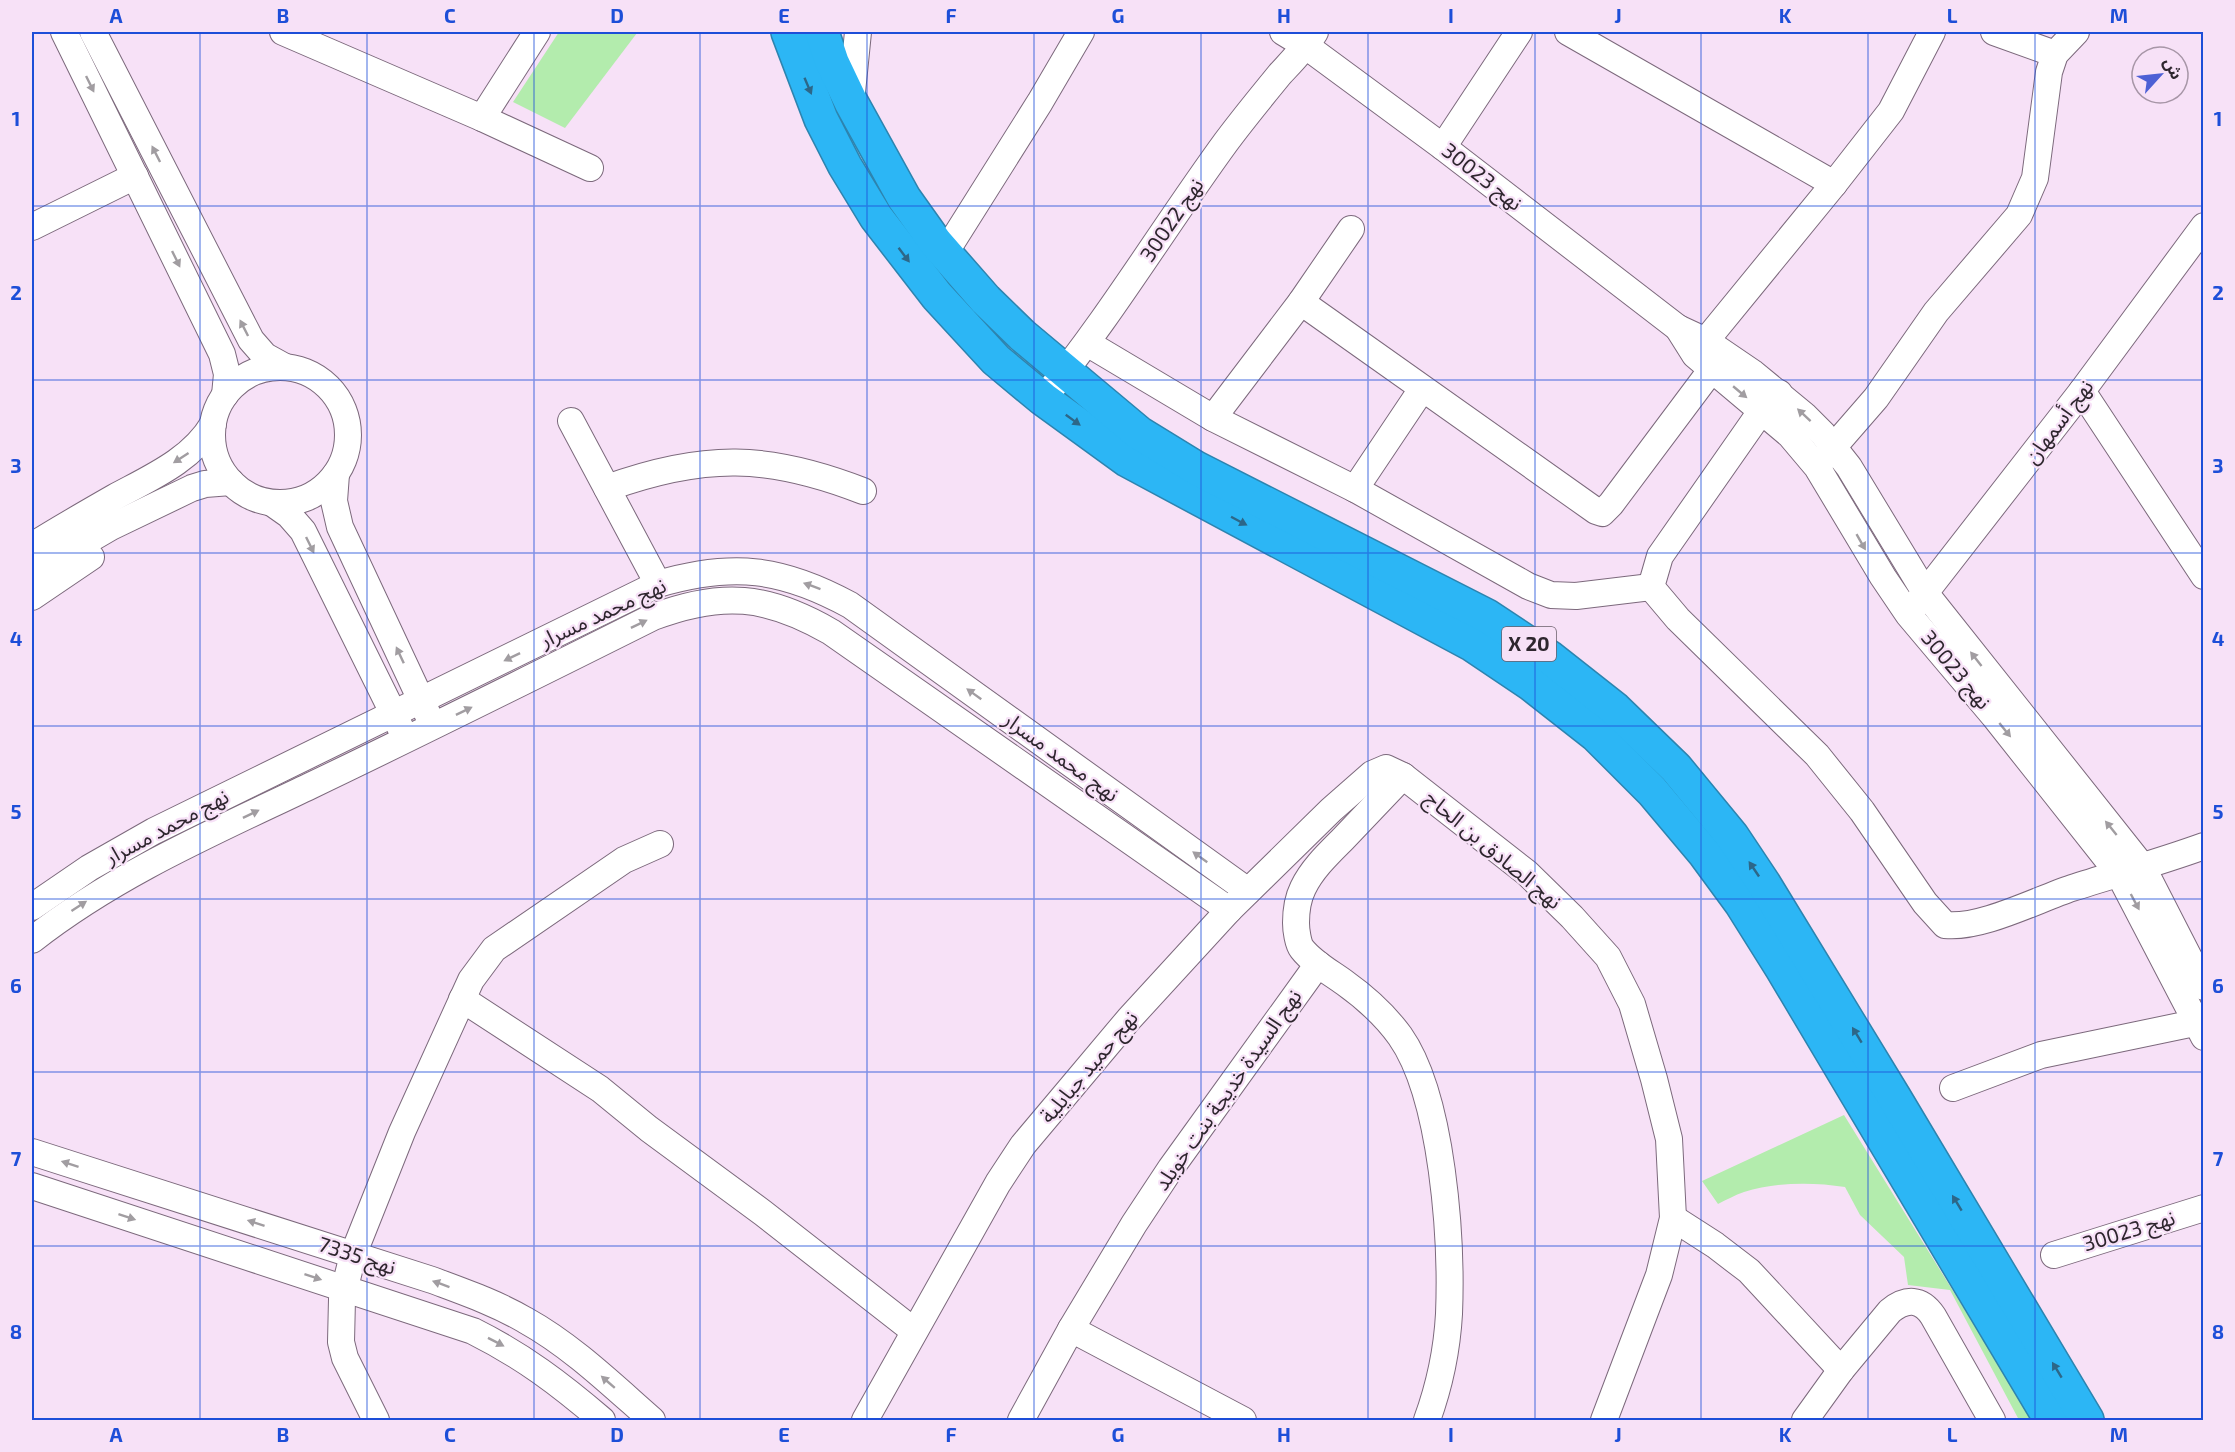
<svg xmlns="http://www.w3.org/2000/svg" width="2235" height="1452" font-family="'Exo 2','Noto Sans Arabic',sans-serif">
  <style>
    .green { fill: #b3ecad }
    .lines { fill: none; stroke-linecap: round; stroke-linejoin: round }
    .minor-casing { stroke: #7c697c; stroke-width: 28 }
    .highway-casing { stroke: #2d84af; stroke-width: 36 }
    .minor { stroke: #fff; stroke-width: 26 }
    .highway { stroke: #2cb6f5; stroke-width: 33 }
    .oneway { fill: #a19da1 }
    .oneway2 { fill: #2d6788 }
    .grid { fill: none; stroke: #1d4ed8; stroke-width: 1.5; stroke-opacity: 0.55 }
    .labels { text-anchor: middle; stroke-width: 4.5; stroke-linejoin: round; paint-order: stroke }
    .shield { fill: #f7e1f7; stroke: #6a5e6a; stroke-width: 1.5 }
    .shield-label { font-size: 20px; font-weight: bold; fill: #2e262e }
    .street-label { font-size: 21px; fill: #2e262e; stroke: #f7e1f7 }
    .neatline { fill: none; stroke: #1d4ed8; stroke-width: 2 }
    .grid-label { font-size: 20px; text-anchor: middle; font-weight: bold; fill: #1d4ed8 }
  </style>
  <rect width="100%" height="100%" fill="#f7e1f7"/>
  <!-- green -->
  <g class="green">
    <path d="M559,32l78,1 -72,95 -52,-26z"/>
    <path d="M1844,1115l189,305h-14l-69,-130 -42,-5 -4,-28 -44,-42 -15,-28c-32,-5 -70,-5 -101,5 -9,3 -18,8 -26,12l-16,-23z"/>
  </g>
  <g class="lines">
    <defs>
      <g id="minor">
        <path d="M64,32l158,322 5,20 -2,21"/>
        <path d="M93,32l158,308 14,16 20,11"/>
        <path d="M283,32l199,86 108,50"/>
        <path d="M1283,32l23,14 137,101 235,181 28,13 47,32 51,42 19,19 26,33 77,127 216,272 62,121"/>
        <path d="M1568,32l266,152"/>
        <path d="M1994,32l61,22"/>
        <path d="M851,102l7,-70"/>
        <path d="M482,118l55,-86"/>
        <path d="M1443,147l76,-115"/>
        <path d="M32,227l103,-51"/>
        <path d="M945,253l95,-151 41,-70"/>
        <path d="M1301,302l295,209 6,2 9,-9 110,-147"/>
        <path d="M1678,328l17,27 95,80 27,32 66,110 25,37 86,102 125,158 85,163"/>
        <path d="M1087,343l126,75 142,71 173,97 23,9 25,1 75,-9"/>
        <path d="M1695,354l139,-170 57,-73 41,-79"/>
        <circle cx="280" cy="435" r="68"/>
        <path d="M2082,391l122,185"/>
        <path d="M1779,393l-17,17 -102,146 -9,31 27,32 139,136 45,56 63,92 20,22c36,4 91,-25 127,-37 44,-14 88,-26 132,-42"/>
        <path d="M1043,399c67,-82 121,-172 183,-257 17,-23 36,-46 54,-68 13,-14 25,-26 35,-42"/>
        <path d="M1213,418l88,-116 50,-73"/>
        <path d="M571,421l87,163"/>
        <path d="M1823,459l53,-61 60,-86 83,-97 16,-37 14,-106 6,-18 21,-22"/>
        <path d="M336,474l-2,27 6,26 88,188"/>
        <path d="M607,488c97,-35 161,-34 256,3"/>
        <path d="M1355,489l67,-100"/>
        <path d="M272,503l17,12 14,16 98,198"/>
        <path d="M32,546c27,-17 55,-33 83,-49 35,-19 77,-37 98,-73"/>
        <path d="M32,573l79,-46 81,-39 13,-4 26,-2"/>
        <path d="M32,597l59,-40"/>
        <path d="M1914,607l168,-216 122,-165"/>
        <path d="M1403,776c-20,21 -40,42 -60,63 -14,14 -31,30 -40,49 -5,10 -7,24 -7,35 0,7 2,21 6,26 11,14 28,23 43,34 21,15 39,31 55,53 43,61 52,204 49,278 -2,36 -10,73 -22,106"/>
        <path d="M32,907l57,-39 65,-37 504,-247c75,-22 124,-16 192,21l398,286"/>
        <path d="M32,940c84,-66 182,-108 278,-154 115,-55 229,-112 343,-169 69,-26 114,-22 178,15l398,278"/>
        <path d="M462,999l138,90 49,40 114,84 151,118"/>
        <path d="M1953,1088l88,-33 163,-34"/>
        <path d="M32,1152l400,128c32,12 64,23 93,40 47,26 87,65 127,100"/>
        <path d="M32,1186l441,145c50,25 87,53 129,89"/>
        <path d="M1673,1218l42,27 34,26 92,99"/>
        <path d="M2054,1255l150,-47"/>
        <path d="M1071,1329l172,91"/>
        <path d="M376,1420l-31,-62 -4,-16 1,-43 11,-44 49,-123 69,-152 23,-31 130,-89 36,-16"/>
        <path d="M865,1420l133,-237 25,-38 106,-126 100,-109 102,-100 41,-36 14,-6 17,8 124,97 45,44 36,40 24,47 22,75 15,60 4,79 -14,57 -55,145"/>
        <path d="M1021,1420l50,-91 63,-105 37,-56 147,-204"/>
        <path d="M1805,1420l36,-50 49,-59c16,-13 31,-13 43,5l59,104"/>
      </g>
      <g id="highway">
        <path d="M788,32l33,87 24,47 31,51 61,79 59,64 47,39 84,61 346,185 58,39 65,51 56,56 53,63 36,49 42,67 268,450"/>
        <path d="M822,32l10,30 19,40 53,96 32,45 50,57 36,35 117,98 57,35 291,148 62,41 66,52 61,59 56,68 32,48 130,213 193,323"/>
      </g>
    </defs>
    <!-- minor casing -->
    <use href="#minor" class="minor-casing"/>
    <!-- highway casing -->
    <use href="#highway" class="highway-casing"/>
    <!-- minor -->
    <use href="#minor" class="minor"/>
    <!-- highway -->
    <use href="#highway" class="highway"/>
  </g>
  <!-- one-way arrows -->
  <defs><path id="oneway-solid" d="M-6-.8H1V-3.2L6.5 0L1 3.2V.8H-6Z" transform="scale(1.5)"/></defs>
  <g class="oneway">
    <use href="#oneway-solid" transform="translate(90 84) rotate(64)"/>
    <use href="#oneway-solid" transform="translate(156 154) rotate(-117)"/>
    <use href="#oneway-solid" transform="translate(176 259) rotate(64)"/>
    <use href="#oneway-solid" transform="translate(244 328) rotate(-117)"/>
    <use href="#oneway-solid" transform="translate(1740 392) rotate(40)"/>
    <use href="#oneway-solid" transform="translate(1804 415) rotate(-137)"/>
    <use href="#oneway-solid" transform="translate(181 458) rotate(147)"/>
    <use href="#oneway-solid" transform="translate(1861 542) rotate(60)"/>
    <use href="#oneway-solid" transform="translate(310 545) rotate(64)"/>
    <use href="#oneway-solid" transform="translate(812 586) rotate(-160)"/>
    <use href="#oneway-solid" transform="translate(639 624) rotate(-26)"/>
    <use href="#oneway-solid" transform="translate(400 655) rotate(-115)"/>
    <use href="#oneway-solid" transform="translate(512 657) rotate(154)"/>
    <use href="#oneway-solid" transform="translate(1976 659) rotate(-128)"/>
    <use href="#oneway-solid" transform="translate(974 694) rotate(-144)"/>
    <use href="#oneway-solid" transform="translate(464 711) rotate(-26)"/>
    <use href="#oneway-solid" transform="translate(2005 730) rotate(51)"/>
    <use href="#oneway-solid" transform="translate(251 814) rotate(-26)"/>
    <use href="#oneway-solid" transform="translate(2111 828) rotate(-129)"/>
    <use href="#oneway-solid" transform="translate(1200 857) rotate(-144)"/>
    <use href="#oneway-solid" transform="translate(2135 902) rotate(62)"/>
    <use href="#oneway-solid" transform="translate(79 906) rotate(-33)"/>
    <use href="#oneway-solid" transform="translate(70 1164) rotate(-162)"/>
    <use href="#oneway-solid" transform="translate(127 1217) rotate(18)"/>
    <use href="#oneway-solid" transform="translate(256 1223) rotate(-162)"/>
    <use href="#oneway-solid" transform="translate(313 1277) rotate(18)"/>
    <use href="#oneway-solid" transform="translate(441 1284) rotate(-160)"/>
    <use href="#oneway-solid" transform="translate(496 1342) rotate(27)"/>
    <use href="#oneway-solid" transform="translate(608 1382) rotate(-139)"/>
  </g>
  <g class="oneway2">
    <use href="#oneway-solid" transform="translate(808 86) rotate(67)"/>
    <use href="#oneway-solid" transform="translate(904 255) rotate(53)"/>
    <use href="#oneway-solid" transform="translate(1073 420) rotate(36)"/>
    <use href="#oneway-solid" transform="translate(1239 521) rotate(28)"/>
    <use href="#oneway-solid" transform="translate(1754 869) rotate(-124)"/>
    <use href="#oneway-solid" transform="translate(1857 1035) rotate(-121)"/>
    <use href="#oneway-solid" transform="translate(1957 1203) rotate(-121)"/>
    <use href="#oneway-solid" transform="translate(2057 1370) rotate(-121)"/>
  </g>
  <!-- grid -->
  <path class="grid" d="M200,32v1388M367,32v1388M534,32v1388M700,32v1388M867,32v1388M1034,32v1388M1201,32v1388M1368,32v1388M1535,32v1388M1701,32v1388M1868,32v1388M2035,32v1388M32,206h2172M32,380h2172M32,553h2172M32,726h2172M32,899h2172M32,1072h2172M32,1246h2172"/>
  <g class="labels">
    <!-- shield labels -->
    <rect class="shield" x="1502" y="627" width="54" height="34" rx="4.5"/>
    <g class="shield-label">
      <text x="1529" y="651">X 20</text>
    </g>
    <!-- street labels -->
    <g class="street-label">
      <text transform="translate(1482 177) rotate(38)" y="7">نهج 30023</text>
      <text transform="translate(1172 220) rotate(-56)" y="7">نهج 30022</text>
      <text transform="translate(2059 422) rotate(-53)" y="7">نهج أسمهان</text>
      <text transform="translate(603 613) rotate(-25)" y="7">نهج محمد مسرار</text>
      <text transform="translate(1956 670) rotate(50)" y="7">نهج 30023</text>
      <text transform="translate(1061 757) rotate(36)" y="7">نهج محمد مسرار</text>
      <text transform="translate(167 827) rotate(-28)" y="7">نهج محمد مسرار</text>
      <text transform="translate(1493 850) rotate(40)" y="7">نهج الصادق بن الحاج</text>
      <text transform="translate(1089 1067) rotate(-50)" y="7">نهج حميد جبايلية</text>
      <text transform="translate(1228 1090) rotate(-55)" y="7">نهج السيدة خديجة بنت خويلد</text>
      <text transform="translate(2129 1231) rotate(-17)" y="7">نهج 30023</text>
      <text transform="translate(357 1256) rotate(18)" y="7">نهج 7335</text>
    </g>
  </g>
  <!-- border -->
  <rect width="2235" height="1452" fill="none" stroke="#f7e1f7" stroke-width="66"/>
  <!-- north arrow -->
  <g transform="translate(2160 75) rotate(63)"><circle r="28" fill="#f7e1f7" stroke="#a796a7" stroke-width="1.5"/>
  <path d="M0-4.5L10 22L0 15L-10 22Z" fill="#4d60d5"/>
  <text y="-9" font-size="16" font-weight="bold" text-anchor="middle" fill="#2e262e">ش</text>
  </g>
  <rect x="33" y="33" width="2169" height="1386" class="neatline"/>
  <g class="grid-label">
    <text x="116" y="23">A</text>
    <text x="283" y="23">B</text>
    <text x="450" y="23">C</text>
    <text x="617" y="23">D</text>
    <text x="784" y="23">E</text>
    <text x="951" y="23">F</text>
    <text x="1118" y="23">G</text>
    <text x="1284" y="23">H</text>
    <text x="1451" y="23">I</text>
    <text x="1618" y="23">J</text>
    <text x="1785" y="23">K</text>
    <text x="1952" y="23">L</text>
    <text x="2119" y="23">M</text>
    <text x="16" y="126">1</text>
    <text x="2218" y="126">1</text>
    <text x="16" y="300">2</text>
    <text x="2218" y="300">2</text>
    <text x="16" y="473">3</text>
    <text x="2218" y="473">3</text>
    <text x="16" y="646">4</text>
    <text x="2218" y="646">4</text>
    <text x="16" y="819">5</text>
    <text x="2218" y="819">5</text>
    <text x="16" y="993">6</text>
    <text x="2218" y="993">6</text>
    <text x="16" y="1166">7</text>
    <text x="2218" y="1166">7</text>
    <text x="16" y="1339">8</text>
    <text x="2218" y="1339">8</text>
    <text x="116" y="1442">A</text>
    <text x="283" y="1442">B</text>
    <text x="450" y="1442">C</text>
    <text x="617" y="1442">D</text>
    <text x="784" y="1442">E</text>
    <text x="951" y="1442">F</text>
    <text x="1118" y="1442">G</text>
    <text x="1284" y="1442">H</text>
    <text x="1451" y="1442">I</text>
    <text x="1618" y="1442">J</text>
    <text x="1785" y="1442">K</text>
    <text x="1952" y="1442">L</text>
    <text x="2119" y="1442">M</text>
  </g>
</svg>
